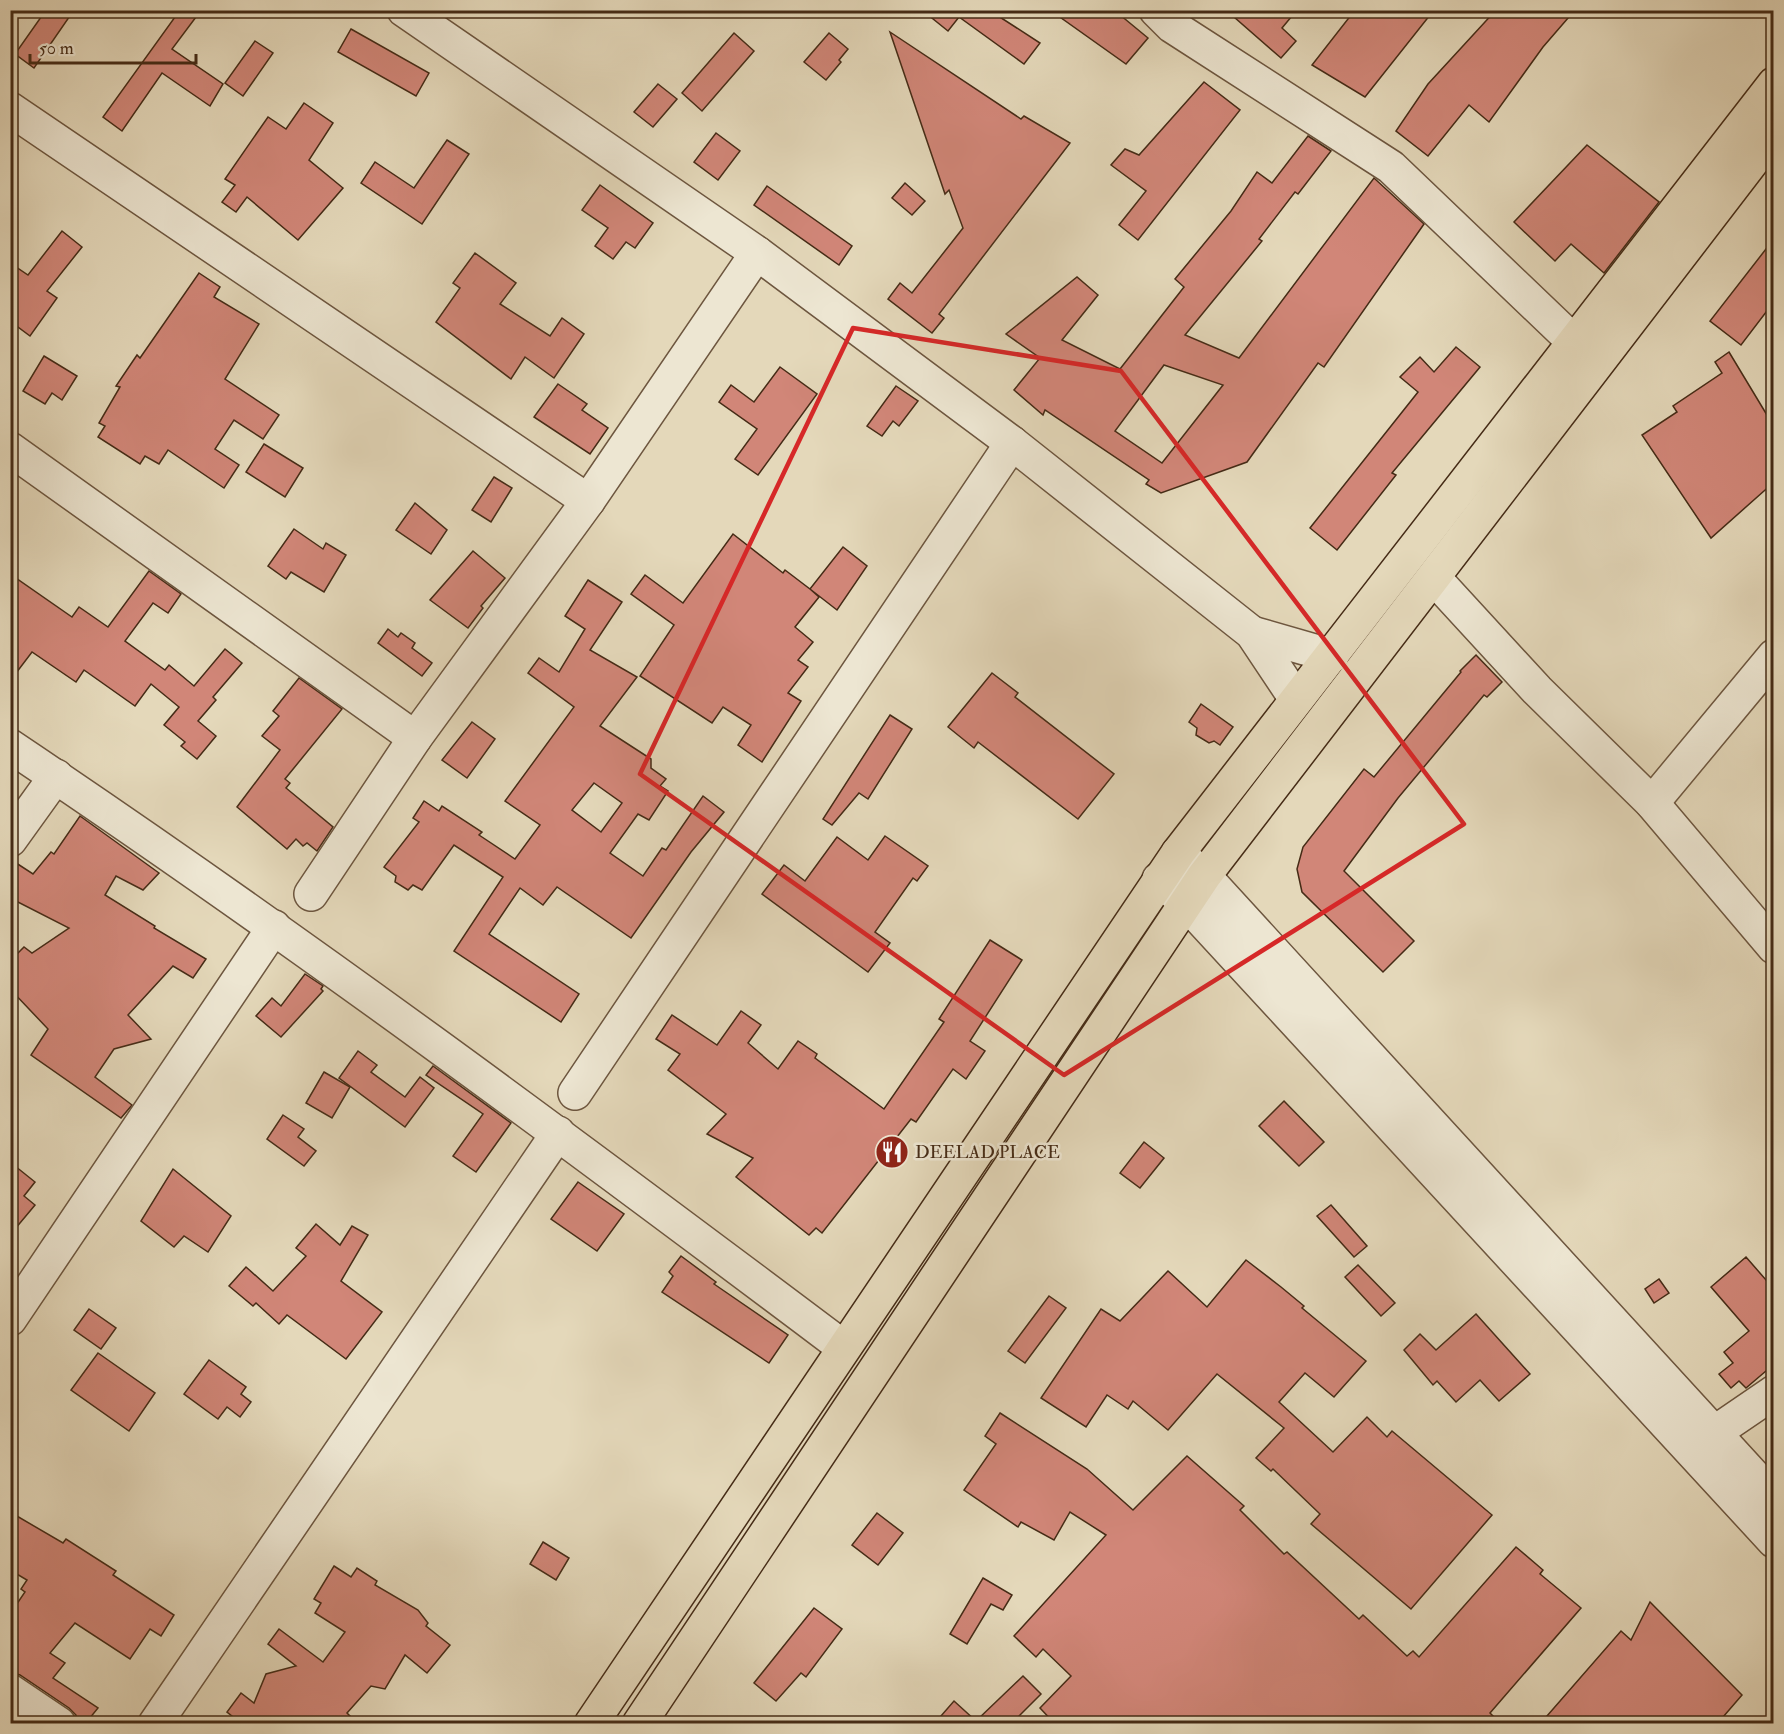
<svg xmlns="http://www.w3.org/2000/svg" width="1784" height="1734" font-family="'IM FELL Double Pica',serif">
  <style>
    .building { fill: #d18678; stroke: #452b16; stroke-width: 1.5; fill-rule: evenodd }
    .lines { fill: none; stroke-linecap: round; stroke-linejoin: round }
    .minor-casing { stroke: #6d563f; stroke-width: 36 }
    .major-casing { stroke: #452b16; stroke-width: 36 }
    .minor { stroke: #ede6d2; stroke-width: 33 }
    .major { stroke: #e4d8ba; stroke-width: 33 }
    .marked { fill: none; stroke: #d62828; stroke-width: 4.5; stroke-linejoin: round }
    .labels { text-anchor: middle; stroke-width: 5; stroke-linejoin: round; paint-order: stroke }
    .poi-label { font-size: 18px; fill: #452b16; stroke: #ede6d2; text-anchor: start }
  </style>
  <rect width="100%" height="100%" fill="#e4d8ba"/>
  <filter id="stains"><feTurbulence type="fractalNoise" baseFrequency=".00333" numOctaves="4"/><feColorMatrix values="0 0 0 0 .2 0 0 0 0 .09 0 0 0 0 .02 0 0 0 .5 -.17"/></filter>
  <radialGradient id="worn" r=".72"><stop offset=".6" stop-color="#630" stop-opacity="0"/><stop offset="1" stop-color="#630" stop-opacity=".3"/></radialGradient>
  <!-- building -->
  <g class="building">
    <path d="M46,10h28l-40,58 -19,-14z"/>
    <path d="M180,10l19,3 -27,36 51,35 -13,22 -48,-33 -40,58 -19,-14z"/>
    <path d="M922,10h67l51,33 -16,21 -65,-47 -11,14z"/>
    <path d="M1050,10h64l34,28 -22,26z"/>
    <path d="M1226,10h71l-15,18 14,13 -15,17z"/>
    <path d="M1355,10h79l-69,87 -53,-32z"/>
    <path d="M1496,10h79l-32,37 -54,75 -20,-17 -41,51 -32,-25 32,-47z"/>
    <path d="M351,29l78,44 -13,23 -78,-44z"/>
    <path d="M890,32l131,87 3,-3 46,27 -131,171 5,4 -12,15 -44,-34 12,-16 12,10 51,-65 -14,-38 -4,4z"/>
    <path d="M734,33l20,18 -52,60 -20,-18z"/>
    <path d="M829,33l19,16 -9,11 2,2 -15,18 -22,-18z"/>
    <path d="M255,41l18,12 -30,43 -18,-13z"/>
    <path d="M1204,82l36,28 -102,130 -19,-15 27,-34 -35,-26 14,-16 14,6z"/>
    <path d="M658,84l19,15 -24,28 -19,-15z"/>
    <path d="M304,103l29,20 -24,37 34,28 -45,52 -51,-43 -11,15 -14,-10 13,-17 -10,-6 43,-62 18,12z"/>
    <path d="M716,133l24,18 -22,29 -24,-18z"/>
    <path d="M1308,136l23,15 -33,43 -3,-2 -36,47 3,2 -77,94 54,23 135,-180 50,46 -100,143 -6,-4 -71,99 -86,31 -15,-9 3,-4 -104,-70 -2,5 -29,-25 26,-32 -34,-24 71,-57 21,18 -36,45 58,29 64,-82 -9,-8 56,-68 26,-39 15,11zM1164,365l59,20 -61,78 -47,-32z"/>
    <path d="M447,140l22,14 -47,70 -61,-41 14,-21 39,26z"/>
    <path d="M1587,145l72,57 -55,71 -33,-29 -16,17 -41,-39z"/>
    <path d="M905,183l20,18 -13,14 -20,-17z"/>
    <path d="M600,185l53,38 -18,25 -9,-6 -13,17 -18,-13 13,-18 -26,-18z"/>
    <path d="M767,186l85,60 -13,19 -85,-60z"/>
    <path d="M62,231l20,16 -35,44 10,7 -27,38 -20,-15v-58l18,12z"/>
    <path d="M1773,240v63l-32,42 -31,-24z"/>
    <path d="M475,253l41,30 -16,21 50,32 12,-18 22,16 -30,44 -29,-21 -14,22 -75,-57 24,-34 -7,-5z"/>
    <path d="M199,273l21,14 -6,10 45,27 -34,55 54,36 -16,24 -29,-19 -19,29 24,16 -15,23 -56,-38 -9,14 -14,-8 -5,8 -42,-27 7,-11 -6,-3 21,-36 -4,-1 21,-31 3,3z"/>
    <path d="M1456,347l24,20 -88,106 4,2 -59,75 -27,-22 108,-136 -18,-15 20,-20 14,15z"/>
    <path d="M1729,352l44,73v58l-62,55 -69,-103 35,-23 -4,-6 49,-33 -7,-11z"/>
    <path d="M44,356l33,20 -15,24 -10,-7 -7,11 -22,-13z"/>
    <path d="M780,367l37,27 -59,81 -23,-16 22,-30 -38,-27 12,-17 23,17z"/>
    <path d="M558,384l29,20 -5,6 26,18 -18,26 -56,-37z"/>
    <path d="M896,386l22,15 -19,25 -6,-5 -11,15 -15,-10z"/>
    <path d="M264,444l39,24 -18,29 -39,-25z"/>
    <path d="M494,477l18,11 -21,34 -19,-12z"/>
    <path d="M415,503l32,27 -16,24 -35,-24z"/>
    <path d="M294,529l29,20 3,-6 20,12 -22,37 -33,-20 -5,7 -18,-13z"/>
    <path d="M733,534l50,39 2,-3 25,19 33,-42 24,19 -30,44 -27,-21 9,8 -24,30 18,15 -15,18 10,7 -20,26 13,8 -39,61 -24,-17 13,-20 -28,-18 -11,16 -72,-47 34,-51 -43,-31 14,-19 38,28z"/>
    <path d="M473,551l32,27 -24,28 2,2 -15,20 -38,-28z"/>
    <path d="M149,571l32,23 -13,19 -15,-10 -28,38 40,29 4,-5 25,21 31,-37 17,14 -29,34 3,3 -18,21 18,15 -19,23 -16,-13 4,-4 -21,-17 15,-18 -28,-23 -16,22 -51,-36 -8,12 -44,-30 -22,29v-107l62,43 7,-10 29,20z"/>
    <path d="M588,580l34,22 -32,48 47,27 -37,49 51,33v9l15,11 -6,7 8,5 -19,29 -11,-6 -28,39 33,23 19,-28 4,2 37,-54 21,16 -33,40 -60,86 -74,-51 -14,18 -23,-17 -31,46 90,60 -18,28 -107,-71 49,-74 -49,-32 -32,45 -9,-5 -5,5 -13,-8 1,-6 -12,-9 35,-45 -6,-4 11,-17 15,10 3,-5 40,26 -3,3 36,24 25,-34 -35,-24 69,-94 -46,-34 11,-15 20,14 26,-43 -20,-13zM594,783l28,20 -21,29 -29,-22z"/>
    <path d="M388,629l10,8 3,-4 14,10 -3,5 20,15 -10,13 -44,-33z"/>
    <path d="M1476,655l26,27 -15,15 -3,-2 -86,103 -54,73 70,70 -31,31 -81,-80 -5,-23 6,-22 61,-78 10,8 87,-105 -1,-1z"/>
    <path d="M992,673l26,20 -3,4 99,77 -36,45 -100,-77 -4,6 -26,-21z"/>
    <path d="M299,678l43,31 -57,70 5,4 -4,5 47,39 -16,24 -10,-8 -4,3 -7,-7 -9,10 -50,-42 43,-57 -18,-14 17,-20 -6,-5z"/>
    <path d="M1201,704l32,23 -13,18 -6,-4 -5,2 -13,-8 1,-7 -8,-6z"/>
    <path d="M890,715l22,14 -44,70 -9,-6 -27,32 -9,-6z"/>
    <path d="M472,722l23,17 -28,39 -25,-18z"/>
    <path d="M80,816l79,57 -16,17 -27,-14 -11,19 50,31 -1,2 52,31 -13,19 -20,-12 -45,49 23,24 -37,10 -19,28 37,28 -11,13 -90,-63 17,-26 -38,-40v-28l14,-14 8,6 37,-25 -59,-30v-39l23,15 18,-22 3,2z"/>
    <path d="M885,836l43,30 -11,15 -4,-3 -38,54 15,11 -22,29 -106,-78 22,-29 21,16 32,-44 31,23z"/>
    <path d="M990,940l32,20 -52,81 15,10 -19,28 -13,-10 -37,53 -5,-3 -89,114 -6,-5 -7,7 -73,-58 17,-19 -46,-24 19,-20 -58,-44 12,-16 -24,-15 16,-24 45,30 24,-34 20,14 -13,18 30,26 20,-28 19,13 -2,4 69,51 60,-87 -5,-3z"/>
    <path d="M305,974l18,12 -2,3 2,2 -42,46 -25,-21 16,-18 9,8z"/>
    <path d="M358,1051l19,14 -6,7 34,25 15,-20 14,11 -29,39 -66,-49z"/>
    <path d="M433,1066l78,57 -35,49 -23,-16 30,-42 -57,-39z"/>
    <path d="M324,1072l26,15 -18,31 -26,-15z"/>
    <path d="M1284,1101l40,41 -25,24 -40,-40z"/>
    <path d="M283,1115l21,14 -6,8 18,14 -12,15 -37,-27z"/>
    <path d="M1144,1142l20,16 -24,30 -20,-15z"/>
    <path d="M10,1162l25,20 -11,14 11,9 -25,30z"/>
    <path d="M173,1169l58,47 -23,36 -24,-16 -10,11 -33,-26z"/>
    <path d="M578,1182l46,32 -27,37 -46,-32z"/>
    <path d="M1331,1205l36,41 -13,11 -37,-41z"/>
    <path d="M316,1224l24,21 12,-19 16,9 -27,46 41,31 -36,47 -59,-44 -8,9 -23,-21 -3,3 -24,-20 17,-19 27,24 33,-35 -10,-8z"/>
    <path d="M681,1256l35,26 -2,2 74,51 -19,28 -107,-71 11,-16 -4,-4z"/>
    <path d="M1746,1257l27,31v77l-27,23 -7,-7 -8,7 -12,-14 14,-11 -9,-11 25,-21 -38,-44z"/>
    <path d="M1246,1260l35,27 23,19 -2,2 64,53 -32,36 -29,-24 -26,29 54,50 34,-35 20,20 5,-6 100,84 -81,94 -100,-85 9,-10 -47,-45 -2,2 -15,-13 28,-30 -67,-54 -49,56 -35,-29 -5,8 -21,-14 -21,32 -45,-29 60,-89 19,12 48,-50 39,36z"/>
    <path d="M1358,1265l37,38 -14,13 -36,-39z"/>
    <path d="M1659,1279l10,14 -15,10 -9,-14z"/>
    <path d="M1049,1296l17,12 -41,55 -17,-12z"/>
    <path d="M89,1309l27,19 -15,21 -27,-19z"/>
    <path d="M1476,1314l54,60 -31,27 -19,-21 -24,22 -19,-21 -4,4 -29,-35 16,-16 16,16z"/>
    <path d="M98,1353l57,40 -26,38 -58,-41z"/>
    <path d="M209,1360l37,27 -5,7 10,8 -11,15 -13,-10 -9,12 -34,-25z"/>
    <path d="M1000,1413l87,56 46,41 54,-54 57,50 -4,4 44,44 3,-2 72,67 4,-4 44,41 6,-5 6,6 97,-110 27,23 -3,4 41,34 -91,105 11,11h-446l-15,-16 31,-32 -28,-27 -7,8 -22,-21 92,-101 -36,-23 -16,28 -33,-18 -3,5 -54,-37 32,-46 -11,-8z"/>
    <path d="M10,1512l53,31 3,-4 50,32 -3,4 61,40 -13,21 -11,-7 -20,30 -55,-36 -25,30 15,10 -12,15 45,30 -13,16h-8l-1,-9 -7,-7 -49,-33 -10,-3v-58l15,-22 -4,-3 6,-9 -17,-10z"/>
    <path d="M877,1513l26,20 -25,32 -26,-20z"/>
    <path d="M543,1542l26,16 -13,22 -26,-16z"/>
    <path d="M334,1566l17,11 6,-9 20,13 -2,4 43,25 10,13 -2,3 24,19 -23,28 -22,-18 -20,34 -14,-3 -24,27 11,11h-116l-15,-12 14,-19 13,10 12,-29 30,-8 -28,-22 11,-15 44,33 22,-30 -30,-19 6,-10 -7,-4z"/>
    <path d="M983,1578l29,17 -9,15 -12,-6 -24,40 -17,-10z"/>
    <path d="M1650,1602l92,93 -25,29h-177l81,-93 10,9z"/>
    <path d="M814,1608l28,21 -36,48 -5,-4 -25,28 -22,-18z"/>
    <path d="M1023,1676l18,18 -30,30h-77l20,-23 22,20z"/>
  </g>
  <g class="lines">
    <defs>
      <g id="minor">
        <path d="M404,10l353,243 255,190 240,190 44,66"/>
        <path d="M1156,10l16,16 219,141 182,174"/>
        <path d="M10,109l578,392"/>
        <path d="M10,449l405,289"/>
        <path d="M1434,578l103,112 115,113 122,144"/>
        <path d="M1252,633l80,23"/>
        <path d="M10,746c285,191 559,395 833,601"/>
        <path d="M1652,803l122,-147"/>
        <path d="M10,840l46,-64"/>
        <path d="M1178,853l26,23 570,622"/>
        <path d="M1159,879l27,24 588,638"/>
        <path d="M311,894l104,-156 173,-237 169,-248"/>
        <path d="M575,1093l437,-650"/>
        <path d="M10,1319l264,-392"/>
        <path d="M1714,1433l60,-41"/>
        <path d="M10,1691l49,33"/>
        <path d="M155,1724l403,-591"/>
      </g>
      <g id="major">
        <path d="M591,1724l587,-871 596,-769"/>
        <path d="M639,1724l565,-848 570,-743"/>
      </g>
    </defs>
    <!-- minor casing -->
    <use href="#minor" class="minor-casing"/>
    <!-- major casing -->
    <use href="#major" class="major-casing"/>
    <!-- minor -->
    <use href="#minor" class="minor"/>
    <!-- major -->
    <use href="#major" class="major"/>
  </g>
  <!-- marked area -->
  <path class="marked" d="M853,328l268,43 343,453 -400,251 -424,-301z"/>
  <!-- icons -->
  <defs>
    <symbol id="restaurant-disc" viewBox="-11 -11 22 22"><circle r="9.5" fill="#8f2418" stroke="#ede6d2"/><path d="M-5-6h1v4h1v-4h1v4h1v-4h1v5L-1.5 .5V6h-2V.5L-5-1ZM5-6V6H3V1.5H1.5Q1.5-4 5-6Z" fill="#fff"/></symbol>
  </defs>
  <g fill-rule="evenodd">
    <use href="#restaurant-disc" x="873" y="1133" width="38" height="38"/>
  </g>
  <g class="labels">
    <!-- poi labels -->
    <g class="poi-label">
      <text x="915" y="1158">DEELAD PLACE</text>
    </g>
  </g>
  <!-- margin -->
  <rect width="1784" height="1734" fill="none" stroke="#e4d8ba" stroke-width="36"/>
  <rect x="12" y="12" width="1760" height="1710" fill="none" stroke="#452b16" stroke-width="3"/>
  <rect x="18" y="18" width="1748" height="1698" fill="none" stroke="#452b16" stroke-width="1.5"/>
  <!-- scale -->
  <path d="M30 54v9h166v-9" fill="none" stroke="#452b16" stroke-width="3"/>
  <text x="39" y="54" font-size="18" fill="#452b16" stroke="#ede6d2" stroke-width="4.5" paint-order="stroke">50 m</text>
  <rect width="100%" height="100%" filter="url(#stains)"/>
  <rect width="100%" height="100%" fill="url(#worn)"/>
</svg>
